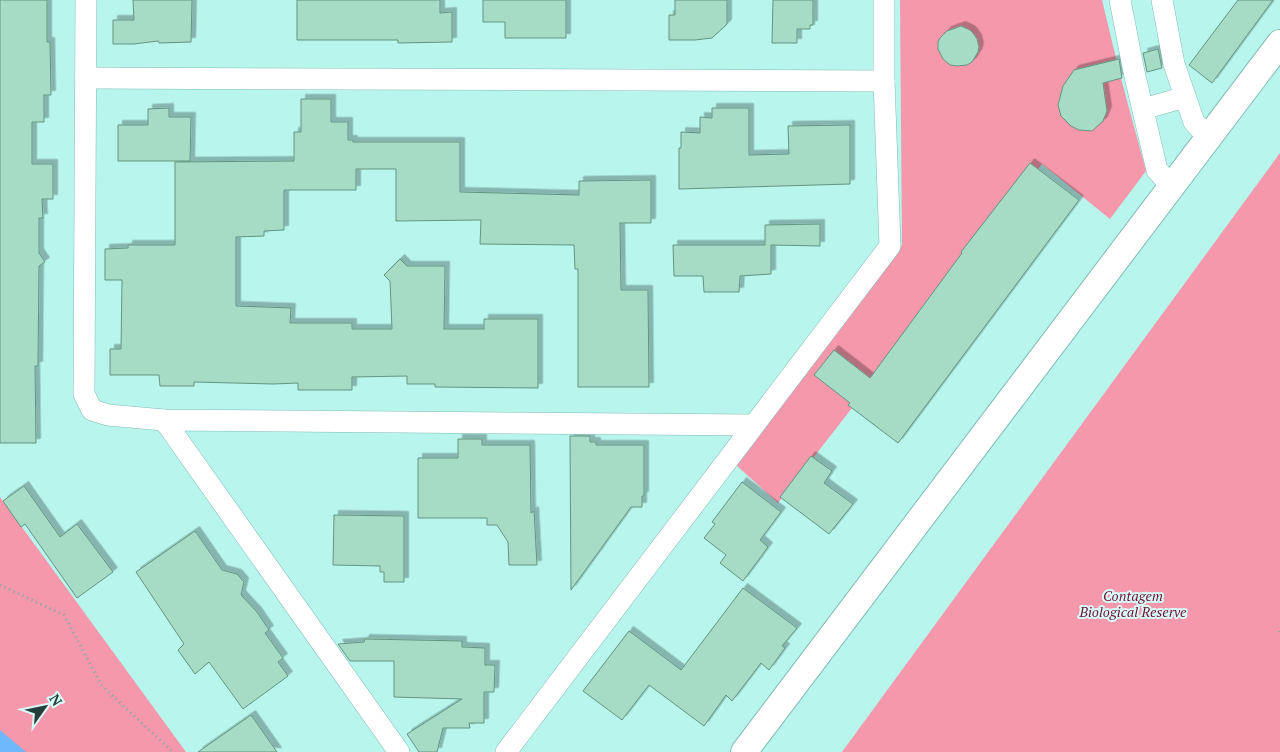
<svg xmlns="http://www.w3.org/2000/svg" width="1280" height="752" font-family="'PT Serif',serif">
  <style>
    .green { fill: #f698ab }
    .water { fill: #6db9fc }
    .building { fill: #a6dbc5; stroke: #629580; filter: url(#shadow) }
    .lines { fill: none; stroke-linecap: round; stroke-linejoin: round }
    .minor-casing { stroke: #80bcb5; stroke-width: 22 }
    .tertiary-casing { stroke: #80bcb5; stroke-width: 28 }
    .path { stroke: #7caba5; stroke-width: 3; stroke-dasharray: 1 4; stroke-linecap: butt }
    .minor { stroke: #fff; stroke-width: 21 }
    .tertiary { stroke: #fff; stroke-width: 26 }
    .labels { text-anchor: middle; stroke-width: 4; stroke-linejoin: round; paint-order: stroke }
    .park-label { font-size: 14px; font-style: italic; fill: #6c1330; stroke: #d9fdf8 }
  </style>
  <defs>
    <filter id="shadow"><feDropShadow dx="4.5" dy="-4.5" stdDeviation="0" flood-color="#0004"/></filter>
  </defs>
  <rect width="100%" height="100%" fill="#b7f5ed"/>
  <!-- green -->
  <g class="green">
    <path d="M900,0h202l18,75 26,96 -36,48 -68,-55 -264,339 -42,-38 166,-220z"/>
    <path d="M1280,153v599h-438z"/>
    <path d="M0,497l186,255h-186z"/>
  </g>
  <!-- water -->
  <path class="water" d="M0,730l26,22h-26z"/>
  <!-- building -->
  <g class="building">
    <path d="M0,0h47v42h3l1,53h-7v27h-12v42h21v35h-11l1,19h-4v35l6,9 -6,4 -1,100h-3l1,77h-36z"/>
    <path d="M133,0h59l-1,42 -32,1 -1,-2 -24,3h-21v-24h21z"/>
    <path d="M297,0h143v13l12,-1v30l-54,1v-3h-101z"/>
    <path d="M483,0h83v38h-61v-16h-22z"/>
    <path d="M675,0h52v24l-15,14 -17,2h-26v-25h6z"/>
    <path d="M773,0h40v25h-3v4h-13v14h-25z"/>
    <path d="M1238,0h35l-61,83 -23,-18z"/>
    <path d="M961,26l9,4 3,3 4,6 2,8 -1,5 -6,10 -5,3 -10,1 -7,-1 -7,-6 -5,-10v-7l2,-4 7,-7z"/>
    <path d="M1158,49l4,19 -15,4 -4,-19z"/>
    <path d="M1119,59l3,19 -19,5 4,28 -4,10 -11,10 -13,-1 -8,-4 -10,-10 -3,-11 5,-19 11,-16z"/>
    <path d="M301,99h30v23h17v18h5v2h107v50l119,3v-14l72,-1v43h-31l1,67h27l1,97h-71v-118h-3l-1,-24 -94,-1 1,-24 -85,1v-52h-40v21h-72v40l-20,1v5l-28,1v69l55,2 -1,15h62v6h40l-2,-48 -6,-6 16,-16 7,7h38l-1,63h40v-10h54v69l-103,-1v-3h-28v-8l-55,1v13h-54v-7l-25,1 -79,-2v4h-34l-1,-11h-49v-26h11l1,-69h-17v-31l23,-1v-3h47v-83l119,-1v-29h7z"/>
    <path d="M169,108v9h22l-1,44h-72v-36h30v-16z"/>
    <path d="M712,108h37v47l40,-1 -1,-28 62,-1v59l-171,5v-41h2v-16l19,1v-16l12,1z"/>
    <path d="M1030,163l49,37 -181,243 -50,-38 2,-2 -36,-28 20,-25 36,28 92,-125 -1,-1z"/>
    <path d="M820,224v22l-49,-1v29l-31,2 -1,16h-35l-1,-16h-29l-1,-31h92v-20z"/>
    <path d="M570,436h20v6h6v3h48v51h-2v11h-11l-60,83z"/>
    <path d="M458,439h24v6h48l1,68 3,-2 3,54h-28l-1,-23 -11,-17h-10v-7h-69v-60h40z"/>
    <path d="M811,456l21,15 -8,12 29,21 -24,30 -49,-37z"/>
    <path d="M742,482l39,30 -21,28 8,7 -25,34 -23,-18 6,-8 -22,-17 11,-14 -3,-2z"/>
    <path d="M24,486l36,51 17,-13 36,48 -36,26 -52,-74 -4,3 -18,-26z"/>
    <path d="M334,515l70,1v66h-20v-10h-4v-6l-47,-1z"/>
    <path d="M195,531l27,39 15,4 7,8 -3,13 16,17 12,18 -4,3 18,25 -5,4 10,14 -45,33 -34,-47 -14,12 -17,-24 6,-6 -48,-72z"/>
    <path d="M743,588l54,40 -15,18 3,2 -16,22 -8,-7 -29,38 -6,-6 -22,31 -55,-41 -27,35 -39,-29 46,-60 52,39z"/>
    <path d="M365,639l97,2v6l23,1v17h10l-1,27h-10v31h-15l1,5h-27l-6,24h-18l-12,-18 55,-35 -68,-2v-36h-44l-12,-17 26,-2z"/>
    <path d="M251,715l26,37h-79z"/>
  </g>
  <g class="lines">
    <defs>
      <g id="minor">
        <path d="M86,0l-2,394 8,16 16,5 56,5 589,5"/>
        <path d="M1120,0l14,72 23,98 15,17"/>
        <path d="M1162,0l12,64 20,58 14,15"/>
        <path d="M86,78l798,3"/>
        <path d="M1143,109l42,-12"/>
        <path d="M164,420l235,332"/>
        <path d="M506,752l384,-506 -6,-165v-81"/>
      </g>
      <path id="tertiary" d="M744,752l536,-709"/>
    </defs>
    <!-- minor casing -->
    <use href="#minor" class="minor-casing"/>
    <!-- tertiary casing -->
    <use href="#tertiary" class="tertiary-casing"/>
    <!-- path -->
    <g class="path">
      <path d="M0,585l64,30 38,71 71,66"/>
      <path d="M1280,631v5"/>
    </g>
    <!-- minor -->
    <use href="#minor" class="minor"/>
    <!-- tertiary -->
    <use href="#tertiary" class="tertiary"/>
  </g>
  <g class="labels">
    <!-- park labels -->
    <g class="park-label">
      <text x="1133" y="601">Contagem<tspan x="1133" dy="16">Biological Reserve</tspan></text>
    </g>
  </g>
  <!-- north arrow -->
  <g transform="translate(45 707) rotate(57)" stroke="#d9fdf8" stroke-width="4" paint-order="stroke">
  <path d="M0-4L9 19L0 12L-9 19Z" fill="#253e3b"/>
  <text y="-8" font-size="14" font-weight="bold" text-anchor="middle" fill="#253e3b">N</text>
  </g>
</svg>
